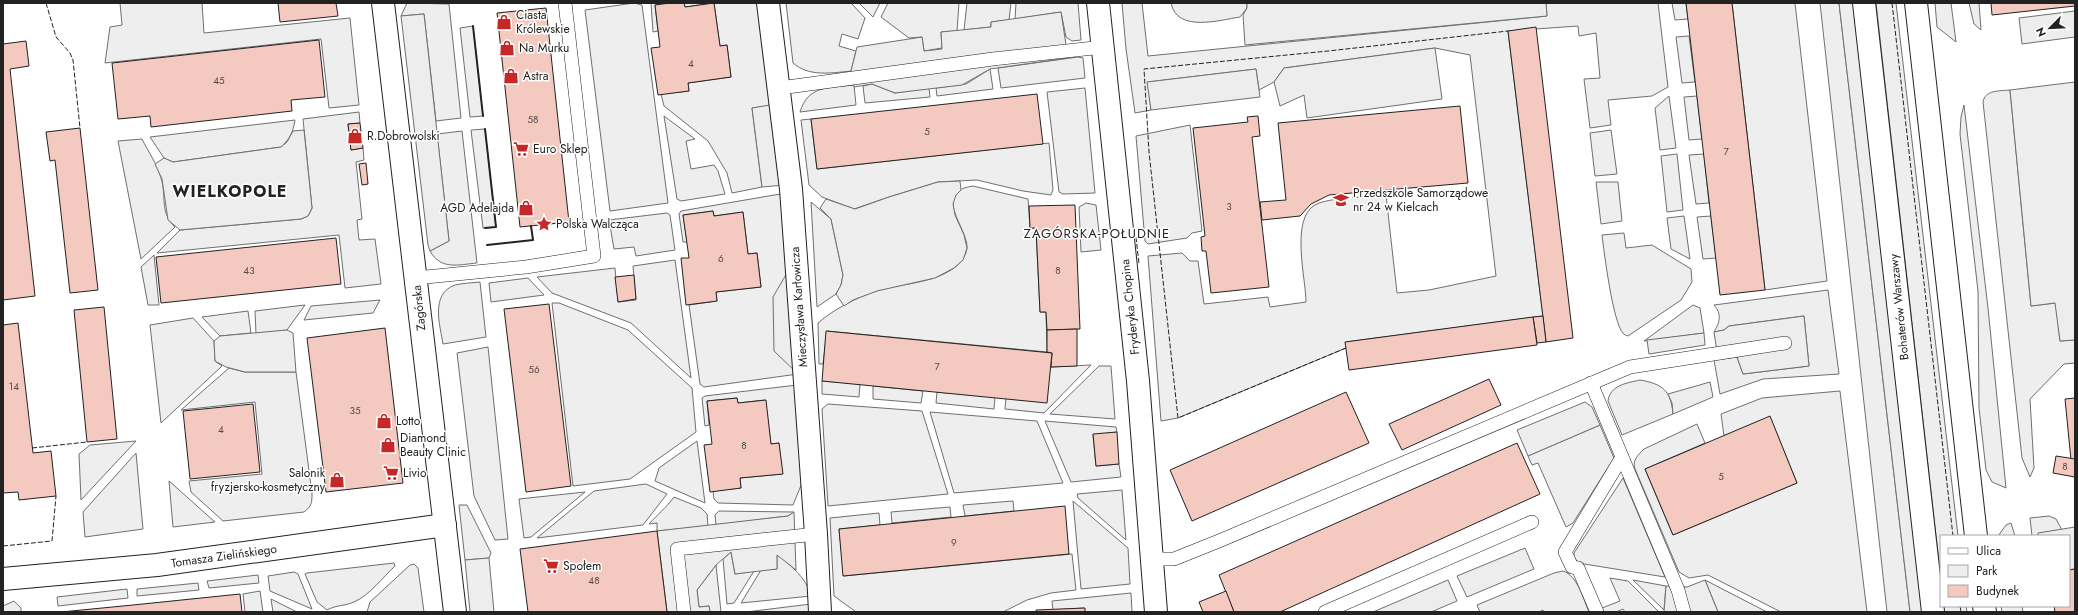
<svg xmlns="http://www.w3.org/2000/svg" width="2078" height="615" font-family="Jost,sans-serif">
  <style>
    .green { fill: #eee; stroke: #6f6f6f }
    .parking { fill: #ededed; stroke: #6f6f6f }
    .building { fill: #f3c9c0; stroke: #222 }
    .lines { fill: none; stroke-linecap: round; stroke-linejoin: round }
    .lane-casing { stroke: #222; stroke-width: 14 }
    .street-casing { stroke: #222; stroke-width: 24 }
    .secondary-casing { stroke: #222; stroke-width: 24 }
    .lane { stroke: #fff; stroke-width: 13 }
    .street { stroke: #fff; stroke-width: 22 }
    .secondary { stroke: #fff; stroke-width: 22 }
    .fence { stroke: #222; stroke-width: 1; stroke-dasharray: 5 2; stroke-linecap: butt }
    .wall { stroke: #222; stroke-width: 2 }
    .labels { text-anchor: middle; stroke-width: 3; stroke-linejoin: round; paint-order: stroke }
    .number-label { font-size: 10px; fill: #564c4a }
    .poi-label { font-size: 12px; fill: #222; stroke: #fff; text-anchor: start }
    .street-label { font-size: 12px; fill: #222; stroke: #fff }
    .neighbourhood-label { font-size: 13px; letter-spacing: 1px; fill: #222; stroke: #fff }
    .district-label { font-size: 16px; font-weight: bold; letter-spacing: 1px; fill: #222; stroke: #fff }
  </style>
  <rect width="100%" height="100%" fill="#fff"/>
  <!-- green -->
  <g class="green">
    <path d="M120,3h82l2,30 146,-15 9,87 -30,3 -8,-69 -216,24 5,-36 12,-2z"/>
    <path d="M407,3l42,1 12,114 -25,3 -12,-107 -23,2z"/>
    <path d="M634,3l8,2 26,198 -58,8 -25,-201z"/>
    <path d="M651,3h19l-15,2 3,26 -5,1z"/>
    <path d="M684,3h78l12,102 -22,3 10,79 -30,6 -5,-20 -19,-32 -44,-35 -3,-12 28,-3 -1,-8 43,-6 -4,-32 -7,1 -6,-43 -29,4z"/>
    <path d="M786,3h65l14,15 -7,21 -16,-5 -3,12 17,5 -5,20c-20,2 -42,6 -58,-8z"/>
    <path d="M859,3h21l-7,14z"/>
    <path d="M888,3h71l-2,28 -16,1 1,16 -18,3 -2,-14 -13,1 -28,-21z"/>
    <path d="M967,3h44l-2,17 -18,2v5l-27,3z"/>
    <path d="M1016,3h62l3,37 -9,1 -6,-4 -5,-25 -46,7z"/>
    <path d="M1122,3h20l6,53 399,-40 -1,-13h112l10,84 -16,9 -44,4 3,25 -21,3 -6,-49 16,-1 -4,-45 -17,3 -1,-10 -70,5 35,285 -197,26v6l-168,70 -17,3 -13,-165 34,-3 8,8h8l6,43 64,-7 2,10 36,-5c0,-23 -16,-83 9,-97 14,-8 54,-8 71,-10l11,98 32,-3 67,-14 -26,-221 -35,-7 -151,20 -10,14 -15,8 -3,-21 -108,13 3,28 -16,3 -9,-64z"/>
    <path d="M1171,3h76v5l-7,9c-20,3 -63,16 -69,-14z"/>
    <path d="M1672,3h14l2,16 -13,1z"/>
    <path d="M1732,3h63l32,278 -62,9z"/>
    <path d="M1820,3h19l71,609h-23z"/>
    <path d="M1876,3h20l62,533h-17v44z"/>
    <path d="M1935,3h16l5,39 -19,-15z"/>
    <path d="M1969,3h10l2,27 -7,-6z"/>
    <path d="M473,26l10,90 -13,1 -10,-89z"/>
    <path d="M1689,36l6,46 -13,1 -6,-46z"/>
    <path d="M1078,57l5,1 2,20 -84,10 -3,-20z"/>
    <path d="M990,69l3,20 -56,7 -1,-8 30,-4z"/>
    <path d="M872,84l23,9 34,-5 1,9 -65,6 -2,-17z"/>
    <path d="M854,85l2,20 -56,7c8,-27 29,-24 54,-27z"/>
    <path d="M1085,88l10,105 -32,1 -4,-2 -12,-100z"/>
    <path d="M2010,90l21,216 25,-3 4,38 15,-1v23l-11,1 -34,35 4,69 -4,9 -8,-19 -39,-356c2,-12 16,-11 27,-12z"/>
    <path d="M1669,96l7,52 -16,2 -5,-42z"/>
    <path d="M1697,96l5,43 -13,1 -5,-43z"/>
    <path d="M1964,105l24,203 18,180 -14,-6 -6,-12 -7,-62 -1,-117 -18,-157 1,-17z"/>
    <path d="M359,112l1,11 -12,1 3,26 12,-2 1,12 -8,2 6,57 -5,1 2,20 16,-1 6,45 -36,4 -6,-53 -182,18 23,-23 121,-11 7,-3 4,-8 -9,-89z"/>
    <path d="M664,116l31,23 -9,2 5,28 23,-4 4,6 7,23 -44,7 -4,-2z"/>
    <path d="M811,119l6,50 232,-26 4,47 -2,5 -28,-4 -46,-11 -39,2 -49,15 -35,12 -32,-12 -13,-12 -8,-65z"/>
    <path d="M295,120c-2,12 -5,19 -14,27l-108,15 -9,-4 -14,-21z"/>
    <path d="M1190,125l12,106 -10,2 -5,5 -39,6 -3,-3 -9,-105z"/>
    <path d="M485,129l11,98 -13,1 -12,-98z"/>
    <path d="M1611,130l6,44 -22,2 -5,-43z"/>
    <path d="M462,131l15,132c-20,2 -36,7 -47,-12l19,-10 -12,-107z"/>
    <path d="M142,139c6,12 15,25 19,39 6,18 -2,34 14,49l-34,32 -23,-118z"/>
    <path d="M1677,154l6,56 -16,2 -6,-56z"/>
    <path d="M1704,154l5,49 -13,1 -7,-49z"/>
    <path d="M1596,182h22l4,39 -21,3z"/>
    <path d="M973,186l55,13 2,29h6l4,84h6l1,40 -220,-21 -4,33h-4l-1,-41c16,-14 38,-25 58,-32 26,-8 56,-7 78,-23 7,-5 12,-12 13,-20 1,-20 -36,-56 6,-62z"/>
    <path d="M786,193l12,181 -94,13 -4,-3 -11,-79 28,-4 -1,-9 45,-5 -4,-34 -9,1 -5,-42 -29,4 -1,-5 -30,4 4,27h-4l-4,-28 2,-3z"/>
    <path d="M811,202l20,17 12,56 -2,10 -5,9 -19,13z"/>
    <path d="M1086,203l10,2 5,45 -20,2 -2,-45z"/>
    <path d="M667,213l3,2 5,35 -39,6 -2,-9 -20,2 -5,-29z"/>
    <path d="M1684,216l6,43 -19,-10 -4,-31z"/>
    <path d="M1711,216l5,42 -13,1 -6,-42z"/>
    <path d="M1624,233l2,15 26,-3 39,24 1,13 -11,18 -53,36c-1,0 -5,-2 -5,-3 -10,-10 -19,-81 -21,-98z"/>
    <path d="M154,255l5,50h-11l-7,-38z"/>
    <path d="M675,260l16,118 -60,-55 -79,-30 -15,-16 78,-9 3,34 18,-2 -3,-34z"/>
    <path d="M528,278l16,17 -53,7 -2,-19z"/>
    <path d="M480,282l6,55 -43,7c-3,-19 -13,-50 12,-59 8,-2 17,-2 25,-3z"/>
    <path d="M1828,290l11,84 -76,5 -43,15 -6,-34 23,-3 6,17 66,-8 -5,-50 -75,10 -5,4 -10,2c6,-10 8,-18 0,-27z"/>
    <path d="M380,300l-7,13 -69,7 7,-14z"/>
    <path d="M552,303h7l69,27 64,58 4,44 -66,47 -57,7z"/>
    <path d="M305,305l-18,25 -31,4 -1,-23z"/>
    <path d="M1693,305l7,3 4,25 -60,8z"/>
    <path d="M248,311l3,22 -31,3 -18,-19z"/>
    <path d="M193,318l21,23 1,20 7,5 -61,57 -11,-98z"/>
    <path d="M488,347l20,192 -13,1 -21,-44 -17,-143z"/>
    <path d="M1091,365l-47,48 -39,-4 1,-11 45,-31z"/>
    <path d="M1099,366h12l4,53 -65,-5z"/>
    <path d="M229,368l16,4h51l16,121c0,9 0,13 -8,19l-81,9 -32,-29 -2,-11 73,-7 -7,-72 -74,8z"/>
    <path d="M1640,380c23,4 31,11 33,34l-51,21 -14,-34c2,-16 19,-18 32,-21z"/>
    <path d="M822,381l38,3 -1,13 -37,-3z"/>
    <path d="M797,385l5,98 -9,22 -75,-2 -4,-4 -1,-8 28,-3 -1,-10 42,-4 -3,-31 -8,1 -6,-44 -27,3 -1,-5 -30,3 2,24 -4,1 -3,-28 3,-2z"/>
    <path d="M873,386l50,5 -2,12 -48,-4z"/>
    <path d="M1840,391l27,221h-86l-73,-37 -19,3 -10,-6 -44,-103c-3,-9 3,-14 9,-20l53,-25 8,19 -60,26 28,66 124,-52 -27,-66 -46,19 -3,-22 41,-16z"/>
    <path d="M937,392l58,5 -1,12 -58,-6z"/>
    <path d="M828,404l94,7 26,83 -120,12 -6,-97z"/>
    <path d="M930,412l107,9 26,62 -109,10z"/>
    <path d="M1045,421l71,6 1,5 -24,3 3,31 23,-2 2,13 -50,5z"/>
    <path d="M1600,425l14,33 -41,65 -7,4 -28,-64 -6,2 -4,-9z"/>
    <path d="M136,441l-55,59 -2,-46 11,-9z"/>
    <path d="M697,441l8,62 -50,-22 4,-13z"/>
    <path d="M136,453l7,76 -58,8 -2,-25z"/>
    <path d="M1623,478l42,99 -87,-14 -4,-6v-4z"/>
    <path d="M169,481l46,41 -42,5z"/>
    <path d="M646,484l21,10 -24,31 -106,13 57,-47z"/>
    <path d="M1122,490l4,50 -48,-42 -1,-4z"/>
    <path d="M585,492l-54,45 -7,1 -5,-39z"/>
    <path d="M674,497l27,11 6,6 1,12 -51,5v-8l-8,1c9,-10 17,-16 25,-27z"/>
    <path d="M1013,501l1,10 -49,5 -2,-11z"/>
    <path d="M1073,501l55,47 2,36 -49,5z"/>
    <path d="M459,505h8l24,48 -2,5 -24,2z"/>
    <path d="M950,507l1,10 -59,6 -1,-11z"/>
    <path d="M719,511l73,1h2l-6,4 -72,9 -1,-10z"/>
    <path d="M879,513l1,12 -41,4 5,47 228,-22 4,36 -25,3 -24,7 -24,12h-147l-22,-16 -4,-78z"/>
    <path d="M2049,516l7,3 6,11 -21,3v3h-9l-2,-18z"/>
    <path d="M2011,523l4,13h-17l8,-11z"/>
    <path d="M731,552l4,22 19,-3 -20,32 -7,1 -4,-45z"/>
    <path d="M777,554c13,11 30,24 34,42l-70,7 20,-33 16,-1z"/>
    <path d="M394,563l1,3c-12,11 -25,29 -41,36 -9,4 -18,3 -27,8l-10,-8 -12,-28 2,-1z"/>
    <path d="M414,564l4,4 6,44h-57l3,-10 40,-37z"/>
    <path d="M716,565l5,47h-11l-1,-6 -10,1 -2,-17z"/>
    <path d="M1563,571c15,5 20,28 26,41h-45l-1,-2 -4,2h-59l-3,-7 77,-32z"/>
    <path d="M294,572l4,2 14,35 -42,-18 -2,-15z"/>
    <path d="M258,575l1,8 -50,5 -2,-7z"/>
    <path d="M1610,578l18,3 31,31h-34l-2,-3 -7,3h-12l-2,-4 18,-7z"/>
    <path d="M1633,580l33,6 -2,24z"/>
    <path d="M1705,580l62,32h-49z"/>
    <path d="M198,583l1,7 -62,6v-7z"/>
    <path d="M127,589l1,9 -70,8 -1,-9z"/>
    <path d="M260,591l3,21h-18l-2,-18z"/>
    <path d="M1131,593l1,19h-47l-1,-4 -31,2 -1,-9z"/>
    <path d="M271,599l26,13h-24z"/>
    <path d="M14,601l7,7v4h-18v-6z"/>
    <path d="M811,604l1,8h-66z"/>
    <path d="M1944,606h22l1,6h-23z"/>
    <path d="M2001,606h21l1,6h-21z"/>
  </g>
  <!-- parking -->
  <g class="parking">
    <path d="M1247,3h299l1,13 -302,29 -2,-30 4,-7z"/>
    <path d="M1839,3h17l68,609h-14z"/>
    <path d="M2075,11v26l-53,7 -3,-26z"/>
    <path d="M1061,12l7,46 -78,11 -28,16 -67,8 -23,-9 -18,3 -3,-16 6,-24 65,-10 2,14 18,-2 -1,-17 50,-5v-5z"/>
    <path d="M424,14l25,227 -19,10 -2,-6 -27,-229z"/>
    <path d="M1435,48l7,51 -135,19 -3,-23 -24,11 -6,-24 10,-14z"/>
    <path d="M1256,69l4,28 -109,13 -4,-28z"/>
    <path d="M2075,82v258l-15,1 -5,-38 -24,3 -21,-216z"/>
    <path d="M776,104l8,81 -22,2 -10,-79z"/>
    <path d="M304,130l8,78 -4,8 -7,3 -121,11 -12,-10 -6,-41 -7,-15 9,-6 9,4 108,-15 6,-5 6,-11z"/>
    <path d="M960,181l1,9 -5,5 -3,9 2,11 9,20 3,13 -4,12 -9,8 -19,10 -58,13 -24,9 -9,6 -8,-12 5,-9 2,-10 -12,-56 -11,-11 6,-9 29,10 34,-12 49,-15z"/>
    <path d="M791,266l7,108 -24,-23 -1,-54z"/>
    <path d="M1804,316l5,50 -66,8 -6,-17 -19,2 -4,-27 10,-2 5,-4z"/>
    <path d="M287,330l6,3 3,39h-51l-19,-5 -11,-6 -1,-20 6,-5z"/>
    <path d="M1704,333l1,12 -56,9 -2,-14z"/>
    <path d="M1710,382l3,15 -40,17 -1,-11 -4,-9z"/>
    <path d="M1585,402l7,5 8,18 -72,31 -11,-26z"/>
    <path d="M794,512l2,58 -19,-15v14l-42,5 -4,-22 -15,13 -19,25 2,17 10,-1 1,6h-43l-10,-81 131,-15z"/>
    <path d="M2075,527v42l-6,1v-34h-31v-3z"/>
    <path d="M1525,548l9,21 -67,28 -10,-21z"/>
    <path d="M489,558l5,54h-24l-5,-52z"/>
    <path d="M1448,580l9,21 -26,11h-58z"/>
    <path d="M1705,580l13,32h-54l2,-26 21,1z"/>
  </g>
  <!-- building -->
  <g class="building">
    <path d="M278,3h58l2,13 -58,6z"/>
    <path d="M670,3h14l1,4 29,-4 6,43 7,-1 4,32 -43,6 1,8 -31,4 -7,-47 9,-1 -5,-42z"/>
    <path d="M1686,3h46l33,287 -45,5z"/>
    <path d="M1991,3h84v3l-83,9z"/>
    <path d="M546,8l23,214 -49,5 -23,-214z"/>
    <path d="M1536,27l37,311 -27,4 -38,-311z"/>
    <path d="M319,40l6,57 -34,3 1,11 -141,16 -1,-11 -32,3 -6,-56z"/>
    <path d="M26,41l3,25 -19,3 25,227 -32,4v-256z"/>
    <path d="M1037,94l6,50 -226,25 -6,-50z"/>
    <path d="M1460,106l8,77 -139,12 -18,9 -11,12 -38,4 -2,-18 26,-2 -8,-77z"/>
    <path d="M1258,116l2,20 -8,1 17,150 -58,6 -5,-42h-4l-1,-14 4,-1 -12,-108 55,-6 -1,-5z"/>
    <path d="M360,123l3,25 -12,2 -3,-26z"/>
    <path d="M80,128l18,162 -28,3 -15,-133 -5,1 -4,-29z"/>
    <path d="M366,163l2,21 -6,1 -3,-21z"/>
    <path d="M1075,205l5,124 -33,1 -1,-18h-6l-4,-84h-6l-1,-22z"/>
    <path d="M713,211l1,5 29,-4 5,42 9,-1 4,34 -45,5 1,9 -31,4 -5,-47h8l-6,-43z"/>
    <path d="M336,238l5,46 -180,19 -5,-46z"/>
    <path d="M634,275l2,24 -18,3 -3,-25z"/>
    <path d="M549,304l22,182 -45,6 -22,-183z"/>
    <path d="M104,307l13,132 -30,3 -13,-132z"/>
    <path d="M1543,316l3,26 -9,1 -4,-26z"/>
    <path d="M1533,317l4,28 -188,25 -4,-28z"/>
    <path d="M18,323l15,130 18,-2 5,45 -37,4 -1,-8 -15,1v-168z"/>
    <path d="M385,328l18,155 -77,9 -19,-154z"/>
    <path d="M1077,329v37l-26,1 1,-14 -5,-1v-22z"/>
    <path d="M826,331l226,22 -5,50 -225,-22z"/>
    <path d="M1489,379l12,26 -99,45 -13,-26z"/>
    <path d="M1346,392l23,51 -177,78 -22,-51z"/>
    <path d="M737,398l1,5 28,-3 5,44 8,-1 4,31 -43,4 1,10 -31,4 -6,-47 8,-1 -5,-43z"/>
    <path d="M2075,398v62h-4l-6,-61z"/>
    <path d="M253,404l7,68 -70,7 -7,-68z"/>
    <path d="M1770,416l27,67 -124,52 -28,-66z"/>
    <path d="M1117,432l2,32 -23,2 -3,-32z"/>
    <path d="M1517,443l23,51 -260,118h-46l-15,-37z"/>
    <path d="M2056,456l19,3v18l-22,-4z"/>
    <path d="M1065,506l4,48 -226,22 -4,-47z"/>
    <path d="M657,531l10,81h-139l-8,-63z"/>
    <path d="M2075,569v43h-20l-1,-6h15v-36z"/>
    <path d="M1226,591l8,21h-31l-4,-10z"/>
    <path d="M240,594l2,18h-181l72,-7z"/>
    <path d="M1085,608v4h-49v-2z"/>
  </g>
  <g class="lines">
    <defs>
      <g id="lane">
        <path d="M780,88l213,-29 110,-12"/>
        <path d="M416,278l110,-11 68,-11 -29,-253"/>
        <path d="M1591,383l87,207 6,22"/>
        <path d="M1152,559h22l45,-18 411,-174 155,-24"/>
        <path d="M684,612l-7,-63 139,-15"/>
        <path d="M1325,612l207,-90"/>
        <path d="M1597,612l-19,-44 -6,-1 -7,-15 57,-95"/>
      </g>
      <g id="street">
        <path d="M383,3l72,609"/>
        <path d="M768,3l23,186 25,345 4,78"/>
        <path d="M1098,3l40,378 18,231"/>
        <path d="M3,579l154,-14 288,-40"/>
      </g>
      <g id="secondary">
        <path d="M1864,3l69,609"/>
        <path d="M1916,3l60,533"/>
        <path d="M1984,606l1,6"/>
      </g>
    </defs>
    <!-- lane casing -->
    <use href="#lane" class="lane-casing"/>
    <!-- street casing -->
    <use href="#street" class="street-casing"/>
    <!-- secondary casing -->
    <use href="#secondary" class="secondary-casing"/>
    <!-- lane -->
    <use href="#lane" class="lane"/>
    <!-- street -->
    <use href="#street" class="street"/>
    <!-- secondary -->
    <use href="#secondary" class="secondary"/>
    <!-- fence -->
    <g class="fence">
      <path d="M46,3l10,34 14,16 3,7 7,68"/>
      <path d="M1892,3l61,533"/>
      <path d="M1136,237l3,27"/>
      <path d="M1346,348l-168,70 -29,-266 -5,-83 184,-18 180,-20"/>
      <path d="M32,448l55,-6"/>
      <path d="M3,546l49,-5 4,-45"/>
      <path d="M1960,606l1,6"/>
    </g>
    <!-- wall -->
    <g class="wall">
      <path d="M473,26l10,90"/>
      <path d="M485,228l11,-1 -11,-98"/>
      <path d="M487,245l46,-5 -2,-14"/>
    </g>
  </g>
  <!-- icons -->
  <defs>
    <symbol id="shop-bare" viewBox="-9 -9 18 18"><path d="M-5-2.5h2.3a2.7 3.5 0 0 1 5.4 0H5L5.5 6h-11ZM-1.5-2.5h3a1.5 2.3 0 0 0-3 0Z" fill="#c62828" stroke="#fff" stroke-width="2.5" paint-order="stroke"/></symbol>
    <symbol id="supermarket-bare" viewBox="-9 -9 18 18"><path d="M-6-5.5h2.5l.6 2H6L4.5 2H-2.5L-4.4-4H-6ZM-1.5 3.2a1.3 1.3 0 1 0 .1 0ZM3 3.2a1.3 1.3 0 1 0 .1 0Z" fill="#c62828" stroke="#fff" stroke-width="2.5" paint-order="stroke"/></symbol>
    <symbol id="school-bare" viewBox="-9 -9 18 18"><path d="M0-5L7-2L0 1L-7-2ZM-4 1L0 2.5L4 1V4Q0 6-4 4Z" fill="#c62828" stroke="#fff" stroke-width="2.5" paint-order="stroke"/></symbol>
    <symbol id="sight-bare" viewBox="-9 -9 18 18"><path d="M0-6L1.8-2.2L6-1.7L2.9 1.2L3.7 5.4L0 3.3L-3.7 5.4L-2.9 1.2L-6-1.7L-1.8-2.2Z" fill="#c62828" stroke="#fff" stroke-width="2.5" paint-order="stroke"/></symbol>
  </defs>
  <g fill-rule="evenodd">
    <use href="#shop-bare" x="493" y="11" width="22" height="22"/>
    <use href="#shop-bare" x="496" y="37" width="22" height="22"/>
    <use href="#shop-bare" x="500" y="65" width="22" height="22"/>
    <use href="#shop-bare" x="344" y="125" width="22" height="22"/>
    <use href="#supermarket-bare" x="510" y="138" width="22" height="22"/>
    <use href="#school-bare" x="1330" y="189" width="22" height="22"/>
    <use href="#shop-bare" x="515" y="197" width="22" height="22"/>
    <use href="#sight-bare" x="533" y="213" width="22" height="22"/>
    <use href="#shop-bare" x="373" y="410" width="22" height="22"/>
    <use href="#shop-bare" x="377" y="434" width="22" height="22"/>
    <use href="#supermarket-bare" x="380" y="462" width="22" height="22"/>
    <use href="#shop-bare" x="326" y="469" width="22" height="22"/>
    <use href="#supermarket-bare" x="540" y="555" width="22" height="22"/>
  </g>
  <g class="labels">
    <!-- number labels -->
    <g class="number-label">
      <text x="691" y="67">4</text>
      <text x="219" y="84">45</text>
      <text x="533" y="123">58</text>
      <text x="927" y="135">5</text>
      <text x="1726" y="155">7</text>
      <text x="1229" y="210">3</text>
      <text x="721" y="262">6</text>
      <text x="249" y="274">43</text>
      <text x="1058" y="274">8</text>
      <text x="937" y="370">7</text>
      <text x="534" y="373">56</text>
      <text x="14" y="390">14</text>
      <text x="355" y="414">35</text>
      <text x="221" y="433">4</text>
      <text x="744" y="449">8</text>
      <text x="2065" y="470">8</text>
      <text x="1721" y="480">5</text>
      <text x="954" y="546">9</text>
      <text x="594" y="584">48</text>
    </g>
    <!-- poi labels -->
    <g class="poi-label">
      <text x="516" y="19">Ciasta<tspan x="516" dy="14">Królewskie</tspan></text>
      <text x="519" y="52">Na Murku</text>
      <text x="523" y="80">Astra</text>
      <text x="367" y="140">R.Dobrowolski</text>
      <text x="533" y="153">Euro Sklep</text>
      <text x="1353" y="197">Przedszkole Samorządowe<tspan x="1353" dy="14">nr 24 w Kielcach</tspan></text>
      <text x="514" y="212" text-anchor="end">AGD Adelajda</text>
      <text x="556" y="228">Polska Walcząca</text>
      <text x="396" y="425">Lotto</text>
      <text x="400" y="442">Diamond<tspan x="400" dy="14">Beauty Clinic</tspan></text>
      <text x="325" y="477" text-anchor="end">Salonik<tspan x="325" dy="14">fryzjersko-kosmetyczny</tspan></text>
      <text x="403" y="477">Livio</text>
      <text x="563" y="570">Społem</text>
    </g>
    <!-- street labels -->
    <g class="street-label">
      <text transform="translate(799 307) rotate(-94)" y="4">Mieczysława Karłowicza</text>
      <text transform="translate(1130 307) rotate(-96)" y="4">Fryderyka Chopina</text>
      <text transform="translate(1899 307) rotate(-96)" y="4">Bohaterów Warszawy</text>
      <text transform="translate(419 308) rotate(-96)" y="4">Zagórska</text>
      <text transform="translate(224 556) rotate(-8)" y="4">Tomasza Zielińskiego</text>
    </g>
    <!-- neighbourhood labels -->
    <g class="neighbourhood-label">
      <text x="1097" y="238">ZAGÓRSKA-POŁUDNIE</text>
    </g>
    <!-- district labels -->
    <g class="district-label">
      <text x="230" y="197">WIELKOPOLE</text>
    </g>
  </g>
  <!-- border -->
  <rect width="2078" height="615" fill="none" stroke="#222222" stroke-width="8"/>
  <!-- legend -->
  <rect x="1940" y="535" width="130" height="72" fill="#ffffff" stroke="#a7a7a7"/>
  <rect x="1948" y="548" width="20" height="6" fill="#ffffff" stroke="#a7a7a7"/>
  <text x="1976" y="555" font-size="12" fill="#222222">Ulica</text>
  <rect x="1948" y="565" width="20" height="12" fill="#eeeeee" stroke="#a7a7a7"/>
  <text x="1976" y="575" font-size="12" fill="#222222">Park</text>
  <rect x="1948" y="585" width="20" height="12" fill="#f3c9c0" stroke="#a7a7a7"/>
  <text x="1976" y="595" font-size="12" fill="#222222">Budynek</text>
  <!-- north arrow -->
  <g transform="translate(2050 28) rotate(246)" stroke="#ffffff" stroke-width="3" paint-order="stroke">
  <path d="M0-3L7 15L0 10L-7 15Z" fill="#222222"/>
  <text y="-6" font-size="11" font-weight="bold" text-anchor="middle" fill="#222222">N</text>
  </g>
</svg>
